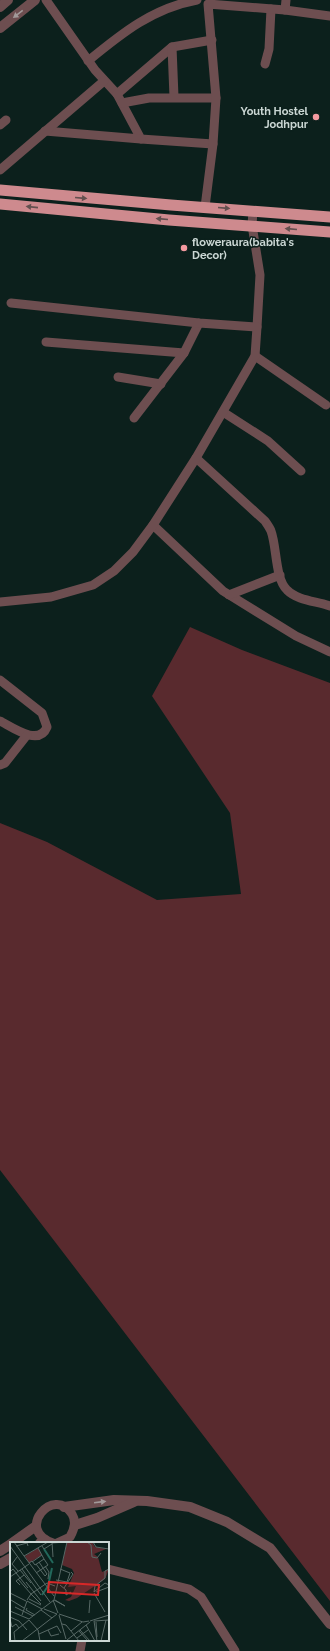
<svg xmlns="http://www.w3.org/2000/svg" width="330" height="1651" font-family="Raleway,sans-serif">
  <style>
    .green { fill: #592a2e }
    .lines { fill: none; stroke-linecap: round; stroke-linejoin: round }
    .minor { stroke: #6d4e50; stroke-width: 9 }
    .tertiary { stroke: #6d4e50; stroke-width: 10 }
    .trunk { stroke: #ce8a8e; stroke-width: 11 }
    .oneway { fill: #a19999 }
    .oneway2 { fill: #63504f }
    .poi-dot { fill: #f49aa0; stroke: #0c201c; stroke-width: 1.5 }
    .labels { text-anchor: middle; stroke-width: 3; stroke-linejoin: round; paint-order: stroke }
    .poi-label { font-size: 11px; font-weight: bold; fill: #cbd7d4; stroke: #0c201c; text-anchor: end }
    .inset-river { fill: none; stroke: #22685b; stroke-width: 2 }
    .inset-road { fill: none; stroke: #586966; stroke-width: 1 }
    .view { fill: #d62828; fill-opacity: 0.15; stroke: #d62828; stroke-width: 2 }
    .inset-edge { fill: none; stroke: #cbd7d4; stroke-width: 2 }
  </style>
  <rect width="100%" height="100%" fill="#0c201c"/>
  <!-- green -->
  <path class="green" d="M190,627l52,23 88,33v918l-330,-431v-347l47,19 110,58 84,-6 -11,-81 -78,-117z"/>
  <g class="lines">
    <!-- minor -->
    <g class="minor">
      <path d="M46,0l49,70 22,24"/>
      <path d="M285,10l45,6"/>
      <path d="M212,40l-40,7 -55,47 24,45 72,5"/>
      <path d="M172,47l2,50"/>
      <path d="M88,61c34,-28 65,-53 109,-61"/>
      <path d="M265,64l4,-15 2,-40"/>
      <path d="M122,103l27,-5h67"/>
      <path d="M0,125l6,-5"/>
      <path d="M45,131l96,8"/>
      <path d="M0,170l104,-89"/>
      <path d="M205,207l8,-63 3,-46 -8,-94 77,6 1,-10"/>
      <path d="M253,211l-1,14 8,50 -3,52"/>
      <path d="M46,342l138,11"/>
      <path d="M255,356l71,49"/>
      <path d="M118,377l43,7"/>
      <path d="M223,412l45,29 33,30"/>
      <path d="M134,418l50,-65 15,-30"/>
      <path d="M196,458l69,63c2,3 5,7 6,10 6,16 4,48 16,59 11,11 30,11 43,16"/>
      <path d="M153,525l70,66 73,45 34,16"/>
      <path d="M229,595l51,-20"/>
      <path d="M0,602l51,-5 42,-12 21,-14 19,-19 20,-27 43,-67 59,-102 2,-29 -58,-4 -188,-20"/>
      <path d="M0,680l42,33 5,14c-8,20 -35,0 -47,-6"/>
      <path d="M0,765l5,-2 22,-28"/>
      <path d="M53,1543c-39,-13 1,-58 19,-29 5,8 2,16 -2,23l-13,6"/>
      <path d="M108,1569l81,20 12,8 34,54"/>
      <path d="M80,1651l2,-11"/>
    </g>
    <!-- tertiary -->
    <g class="tertiary">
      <path d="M0,7l8,-7"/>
      <path d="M0,28l35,-28"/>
      <path d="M64,1507l50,-7 33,1 43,6 37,15 43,26 60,76"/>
      <path d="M75,1525l22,-7 37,-16"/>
      <path d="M12,1543l24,-17"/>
      <path d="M40,1543l5,-3"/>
      <path d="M0,1551l11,-7"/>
      <path d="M0,1564l11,-6"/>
    </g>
    <!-- trunk -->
    <g class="trunk">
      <path d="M0,190l171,15 159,12"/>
      <path d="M0,204l169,16 161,12"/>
    </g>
  </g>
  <!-- one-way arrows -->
  <defs><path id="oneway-solid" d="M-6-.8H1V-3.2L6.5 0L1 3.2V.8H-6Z"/></defs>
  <g class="oneway">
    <use href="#oneway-solid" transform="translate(18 14) rotate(142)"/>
    <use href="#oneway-solid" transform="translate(100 1502) rotate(-7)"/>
  </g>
  <g class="oneway2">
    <use href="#oneway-solid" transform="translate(81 198) rotate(5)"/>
    <use href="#oneway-solid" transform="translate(32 207) rotate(-174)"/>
    <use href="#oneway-solid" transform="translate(224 208) rotate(5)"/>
    <use href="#oneway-solid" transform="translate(162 219) rotate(-175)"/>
    <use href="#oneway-solid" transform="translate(291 229) rotate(-175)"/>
  </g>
  <!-- markers -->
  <g class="poi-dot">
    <circle cx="316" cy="117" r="4"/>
    <circle cx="184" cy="248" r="4"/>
  </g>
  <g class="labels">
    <!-- poi labels -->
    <g class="poi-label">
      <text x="308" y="115">Youth Hostel<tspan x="308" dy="13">Jodhpur</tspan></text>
      <text x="192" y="246" text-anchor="start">floweraura(babita's<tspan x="192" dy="13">Decor)</tspan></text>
    </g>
  </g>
  <!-- overview -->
  <g transform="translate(10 1542)">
    <rect width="99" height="99" fill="#0c201c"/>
    <path d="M57,0h25l3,5 11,2 -12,5 4,3 4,15 7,-3 -4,10 -28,19 -8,3 -4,-1 6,-3 5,-11 -8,1 6,-14 -2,-4 -10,-4zM28,6l4,7 -13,8 -4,-7z" fill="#592a2e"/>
    <path class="inset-river" d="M34,7l9,14M32,53l6,-9 4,-18"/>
    <path class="inset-road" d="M4,0l10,14M42,0l1,15M77,0l4,3 1,12 5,1 4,-5M83,0l3,5 13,2M42,1l14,-1M0,4l40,56M6,4l11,-3 1,3M32,4l2,3 8,-5M28,6l6,11M14,14l30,40M14,14l24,-14M7,15l-5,7 6,7M22,20l10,-7M19,21l3,-2 3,4 9,-6 4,6 -12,8M26,22l9,12 2,-2 -8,-12M35,24l4,6 -1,7M12,27l19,26M10,28l11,13M1,29l2,-2 7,9M0,35l19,-13M10,36l8,10M8,37l13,15M46,38l11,2 3,-9 -10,-4M16,40l15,19M10,43l-4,-4 8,-6M50,43l6,5v5l5,-3M54,46l9,-14 -2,-2M84,50l1,-6 10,-8v-7l4,-2M84,50l11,-9 4,2M86,50l13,-5M0,51l16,8M84,51l11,19M21,52l10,10M19,57l12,6M1,58l13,8M17,58l4,-6 16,-11 8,3M43,58l5,13M44,58l11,6 -10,-6M17,59l15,8M5,65l18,9M17,66l-1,2 9,5M32,67l12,-9 13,-58M34,67l13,5M31,68l11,8M0,69l19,8M79,71l1,-13M49,72l24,8 6,-1M12,73l5,-14M49,73l7,24M0,75l9,4 8,9M0,77l2,8 4,-3 3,4M19,77l13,-10M19,78l9,10 2,11M80,79l19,-6M84,79l3,20M84,79l15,-1M86,80l1,15M52,82l4,1 13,16M76,83l9,16M38,88l3,6 8,-2M70,88l10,11M61,89l11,-9M69,89l9,10M29,92l18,-8 4,7M67,96l11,-8M57,98l23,-18M5,99l-1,-9 15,-12M12,99l35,-27M91,99l5,-21"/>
    <path class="view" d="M39,40l50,3 -1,10 -50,-3z"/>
    <rect width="99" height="99" class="inset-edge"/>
  </g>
</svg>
